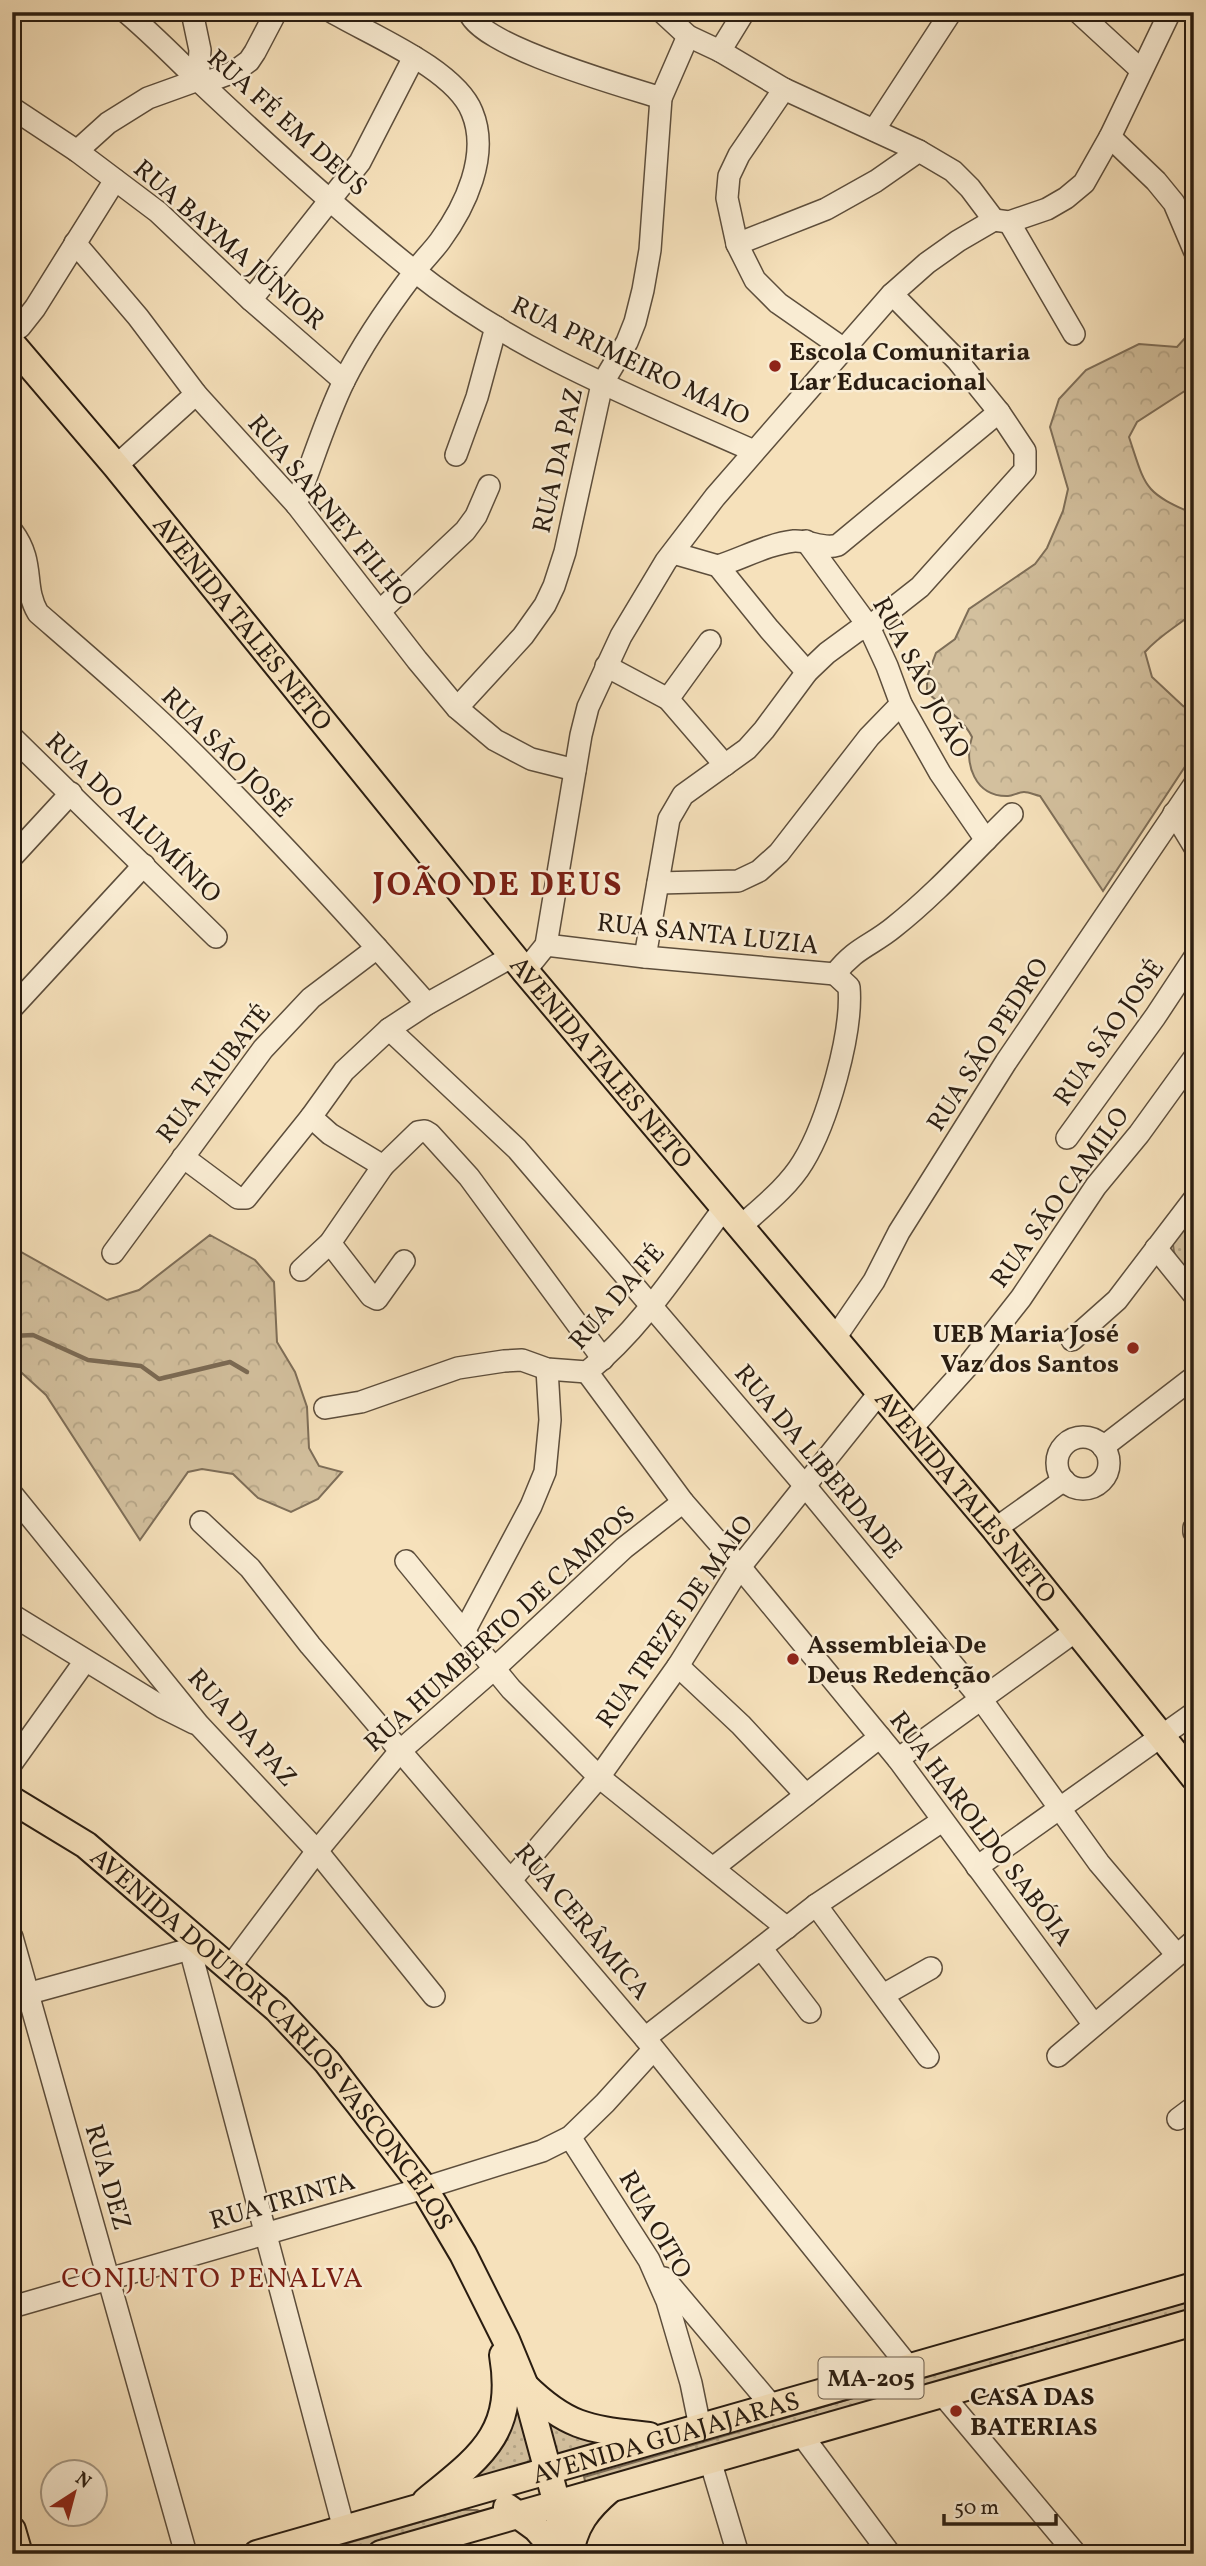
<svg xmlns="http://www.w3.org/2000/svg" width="1206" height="2566" font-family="Vollkorn,serif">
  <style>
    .green { fill: url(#green-dots); stroke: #7e6e58; stroke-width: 2 }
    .forest { fill: url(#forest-crowns); stroke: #7e6e58; stroke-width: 2 }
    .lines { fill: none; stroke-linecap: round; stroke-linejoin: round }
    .stream { stroke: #7b6a54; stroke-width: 4.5 }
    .minor-casing { stroke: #5d4e3c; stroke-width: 24 }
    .major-casing { stroke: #2a1d11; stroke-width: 30 }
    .minor { stroke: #f9ecd3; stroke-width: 21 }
    .major { stroke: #f6e1bb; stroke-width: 26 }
    .poi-dot { fill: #8f2418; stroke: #f9ecd3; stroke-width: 2.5 }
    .labels { text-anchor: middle; stroke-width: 5; stroke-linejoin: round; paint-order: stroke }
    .shield { fill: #f9ecd3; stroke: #685b4b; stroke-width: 2 }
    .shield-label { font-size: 24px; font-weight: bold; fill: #2a1d11 }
    .street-label { font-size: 26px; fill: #2a1d11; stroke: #f9ecd3 }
    .poi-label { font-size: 26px; font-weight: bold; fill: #2a1d11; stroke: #f9ecd3; text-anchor: start }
    .neighbourhood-label { font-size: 28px; letter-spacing: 2px; fill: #7a1f14; stroke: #f9ecd3 }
    .district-label { font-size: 33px; font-weight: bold; letter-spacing: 2px; fill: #7a1f14; stroke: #f9ecd3 }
  </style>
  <defs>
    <pattern id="green-dots" width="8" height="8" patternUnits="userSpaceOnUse" patternTransform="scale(1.75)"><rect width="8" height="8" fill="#d3c09e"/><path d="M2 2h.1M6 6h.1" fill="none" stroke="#b5a587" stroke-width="1.8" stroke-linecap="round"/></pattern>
    <pattern id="forest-crowns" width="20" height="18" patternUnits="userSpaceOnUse" patternTransform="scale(1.75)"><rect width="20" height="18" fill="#d3c09e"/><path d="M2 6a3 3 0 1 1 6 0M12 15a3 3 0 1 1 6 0" fill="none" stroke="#b5a587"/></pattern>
  </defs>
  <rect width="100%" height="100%" fill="#f6e1bb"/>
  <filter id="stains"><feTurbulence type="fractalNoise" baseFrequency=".00286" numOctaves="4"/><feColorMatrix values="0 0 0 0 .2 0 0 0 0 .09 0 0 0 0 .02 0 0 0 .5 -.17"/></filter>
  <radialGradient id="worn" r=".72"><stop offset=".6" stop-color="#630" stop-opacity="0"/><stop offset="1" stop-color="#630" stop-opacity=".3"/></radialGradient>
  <!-- green -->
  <g class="green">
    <path d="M1192,1216l2,2v65c-10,-11 -25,-30 -20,-45 2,-8 12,-16 18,-22z"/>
    <path d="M1194,2298v10l-608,176 -2,-7z"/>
    <path d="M516,2396l24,67 -72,19z"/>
    <path d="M538,2409l74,33 -56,17z"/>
    <path d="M462,2510h15l7,3 -141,41h-33z"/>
  </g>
  <!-- forest -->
  <g class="forest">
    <path d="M1194,328v57l-57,37 -8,15c17,51 14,55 65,77v98c-16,14 -34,23 -49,40l7,25 31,29 11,6v41l-91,138 -63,-95c-5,-1 -11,-4 -16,-4 -6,0 -11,4 -16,4 -33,1 -45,-33 -36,-59 -10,-20 -30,-30 -45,-45v-15l9,-24 19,-14 14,-30 66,-45 12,-16 16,-37 5,-22 -18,-62 9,-28 27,-29 53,-26 38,3z"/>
    <path d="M210,1235l45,25 19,22 3,60 18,30 12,35 2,41 10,18 23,6 -24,27 -27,13 -33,-14 -25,-24 -31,-5 -14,3 -48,68 -94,-145 -34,-31v-117l95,53 32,-10z"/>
  </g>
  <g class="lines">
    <!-- stream -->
    <path class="stream" d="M12,1336l21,-1 55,25 53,6 18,13 71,-17 17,10"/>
    <defs>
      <g id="minor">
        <path d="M126,12c26,22 49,45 73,69 69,65 140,130 214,189 101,81 224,129 341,181"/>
        <path d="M192,12l8,38 -2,30"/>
        <path d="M469,12c12,35 155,74 192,86"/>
        <path d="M662,12l26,24 32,15 64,38 135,62 34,20 17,17 24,32"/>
        <path d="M1078,12l63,58"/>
        <path d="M720,51l24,-39"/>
        <path d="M784,89l-45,66 -10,21 -2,22 10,46 18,36 23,23 66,46"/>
        <path d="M12,108l65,43 81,61 93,88 93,81"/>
        <path d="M874,130l77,-118"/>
        <path d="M1110,137l46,44 18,22 20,47"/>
        <path d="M77,151l31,-28 40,-25 50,-18h14l22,-8 15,-11 6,-9 21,-40"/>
        <path d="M1009,222l65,112"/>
        <path d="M75,243l63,74 58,77 100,110 121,156 40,48 38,32 36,19 44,11"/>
        <path d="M737,244l89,-35 50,-28 43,-30"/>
        <path d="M251,300l109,-138 54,-105"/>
        <path d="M12,332l8,-5 15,-19 80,-128"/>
        <path d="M456,455l21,-58 19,-70"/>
        <path d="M116,466l80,-72"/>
        <path d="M296,504c16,-40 29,-84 48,-123 19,-38 44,-74 69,-107 8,-12 19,-22 27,-33 25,-34 50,-86 32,-129 -17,-43 -101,-77 -140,-100"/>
        <path d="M12,531c24,32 10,55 26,82 53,46 107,92 157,142 80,80 157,164 232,249"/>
        <path d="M806,541l63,86 18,39 14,38 39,69 46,67"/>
        <path d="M673,553l45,13 51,63 38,43"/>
        <path d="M718,566c25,-8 50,-22 76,-25 16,-1 29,9 44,4l161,-133"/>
        <path d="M380,611l85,-80 11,-15 13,-30"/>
        <path d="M606,666l62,33 57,66"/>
        <path d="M668,699l42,-58"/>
        <path d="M457,708l66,-72 22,-31 9,-19 11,-34 37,-168 25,-42 8,-20 8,-32 7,-40 11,-152 27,-62"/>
        <path d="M12,737l204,200"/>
        <path d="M1174,813l20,33"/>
        <path d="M12,857l59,-64"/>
        <path d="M658,883l80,-2 21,-10 20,-18 90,-116 32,-33"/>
        <path d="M546,945l99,12 190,17"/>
        <path d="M645,957l24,-138 14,-24 64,-46 17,-19 43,-58 20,-19 30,-22 12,-4 51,-40 105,-117v-19l-26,-39 -42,-52 -65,-66"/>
        <path d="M525,971l21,-26 35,-210 7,-28 33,-71 45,-75 49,-64 177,-203 35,-31 31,-22 36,-21 15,2 38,-13 19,-11 18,-15 26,-46 60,-125"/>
        <path d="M835,974c21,-27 36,-28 59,-47 43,-34 79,-75 118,-113"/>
        <path d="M12,1008l132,-143"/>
        <path d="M389,1029l128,120 289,338 175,212 118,164 78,92"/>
        <path d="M311,1117l19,17 53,32"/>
        <path d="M1067,1138l88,-121 39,-59"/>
        <path d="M183,1157l55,41h8l65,-81 33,-46 45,-42 38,-25 86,-48"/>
        <path d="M740,1227c22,-20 48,-40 63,-65 24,-39 50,-129 46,-175l-14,-13"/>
        <path d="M330,1243l41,53 6,3 27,-38"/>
        <path d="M1156,1248l38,47"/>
        <path d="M113,1253l150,-204 48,-51 66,-50"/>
        <path d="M301,1270l29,-27 53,-77 35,-34 7,-1 5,3 39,43 134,182"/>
        <path d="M835,1338l39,-57 25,-49 107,-170 188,-277"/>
        <path d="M1072,1340l45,-40 77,-101"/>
        <path d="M587,1372l96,130 57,65 158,192 196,266"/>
        <path d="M325,1408l36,-6 97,-34 46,-7 18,-1 25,9 40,3c55,-44 95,-108 137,-164"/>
        <path d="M911,1429l55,-61 55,-70 75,-112 43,-52 55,-76"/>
        <circle cx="1083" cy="1463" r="26"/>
        <path d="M1103,1447l91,-70"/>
        <path d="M12,1494l187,231 118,126 117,145"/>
        <path d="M201,1522l49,46 60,77 335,393 264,329"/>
        <path d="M1194,1528v4"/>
        <path d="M995,1529l69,-49"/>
        <path d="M406,1561l105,128 88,88 188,151"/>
        <path d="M12,1615l150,92 32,16"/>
        <path d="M465,1630l66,-124 14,-34 5,-52 -3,-51"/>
        <path d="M678,1666l63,59 65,70"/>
        <path d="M898,1759l179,-129"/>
        <path d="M12,1763l73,-102"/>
        <path d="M977,1867l217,-154"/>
        <path d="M713,1868l167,-131"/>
        <path d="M511,1880l88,-103 79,-111 62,-99 140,-175"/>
        <path d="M816,1905l112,152"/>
        <path d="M12,1937l174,617"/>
        <path d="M761,1948l49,64"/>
        <path d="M190,1949l154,580"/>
        <path d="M230,1967l87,-116 84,-101 93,-81 130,-121 59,-46"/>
        <path d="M885,1994l46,-26"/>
        <path d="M12,1998l178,-49 8,-10"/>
        <path d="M645,2038l171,-133 126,-84"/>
        <path d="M1058,2056l136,-115"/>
        <path d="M1178,2119l16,-12"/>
        <path d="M570,2137l79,123 18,41 24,82 9,44"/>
        <path d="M664,2278l108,128"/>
        <path d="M12,2307l412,-119 118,-37 28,-14 35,-34 48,-53"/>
        <path d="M942,2394l134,160"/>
        <path d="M801,2434l89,120"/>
        <path d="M710,2460l28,94"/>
      </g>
      <g id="major">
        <path id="s1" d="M12,344l104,122 409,505 470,558 199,248"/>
        <path id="s2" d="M12,1800l74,45 191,164 50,53 97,126 39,66 43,86 19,46 32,118 9,50"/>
        <path d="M525,2386c44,43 66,43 124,50"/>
        <path d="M426,2501c55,-45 90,-68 77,-146"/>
        <path d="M507,2507l29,21 23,26"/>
        <path d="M12,2530l7,24"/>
        <path id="s3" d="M257,2554l937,-268"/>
        <path d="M381,2554l813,-232"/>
        <path d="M570,2554c4,-29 18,-46 39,-64"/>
      </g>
    </defs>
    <!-- minor casing -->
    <use href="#minor" class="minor-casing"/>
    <!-- major casing -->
    <use href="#major" class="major-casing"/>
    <!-- minor -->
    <use href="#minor" class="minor"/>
    <!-- major -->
    <use href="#major" class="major"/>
  </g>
  <!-- markers -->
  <g class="poi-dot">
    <circle cx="775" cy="366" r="7"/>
    <circle cx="1133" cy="1348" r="7"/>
    <circle cx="793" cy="1659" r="7"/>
    <circle cx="956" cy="2411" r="7"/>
  </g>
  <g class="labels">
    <!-- shield labels -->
    <rect class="shield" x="818.5" y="2357.5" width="105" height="41" rx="5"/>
    <g class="shield-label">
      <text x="871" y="2386">MA-205</text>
    </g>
    <!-- street labels -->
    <g class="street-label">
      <text transform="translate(288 122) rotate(42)" y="9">RUA FÉ EM DEUS</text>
      <text transform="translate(230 244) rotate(41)" y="9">RUA BAYMA JÚNIOR</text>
      <text transform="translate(631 360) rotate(26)" y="9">RUA PRIMEIRO MAIO</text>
      <text transform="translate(557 460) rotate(-77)" y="9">RUA DA PAZ</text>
      <text transform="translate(331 510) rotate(50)" y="9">RUA SARNEY FILHO</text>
      <text dy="9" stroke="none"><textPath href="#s1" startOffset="362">AVENIDA TALES NETO</textPath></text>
      <text transform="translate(922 677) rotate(62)" y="9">RUA SÃO JOÃO</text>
      <text transform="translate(227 752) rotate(45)" y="9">RUA SÃO JOSÉ</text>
      <text transform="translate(134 817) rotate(44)" y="9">RUA DO ALUMÍNIO</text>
      <text transform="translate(708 933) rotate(6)" y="9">RUA SANTA LUZIA</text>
      <text transform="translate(1108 1032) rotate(-55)" y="9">RUA SÃO JOSÉ</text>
      <text transform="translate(987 1044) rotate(-57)" y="9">RUA SÃO PEDRO</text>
      <text dy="9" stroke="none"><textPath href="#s1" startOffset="929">AVENIDA TALES NETO</textPath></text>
      <text transform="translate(213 1073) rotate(-52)" y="9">RUA TAUBATÉ</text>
      <text transform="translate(1059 1197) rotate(-54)" y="9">RUA SÃO CAMILO</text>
      <text transform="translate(616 1296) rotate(-49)" y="9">RUA DA FÉ</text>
      <text transform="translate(819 1461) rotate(50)" y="9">RUA DA LIBERDADE</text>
      <text dy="9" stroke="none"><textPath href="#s1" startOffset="1496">AVENIDA TALES NETO</textPath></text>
      <text transform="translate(674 1621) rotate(-55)" y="9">RUA TREZE DE MAIO</text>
      <text transform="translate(499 1628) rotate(-42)" y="9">RUA HUMBERTO DE CAMPOS</text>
      <text transform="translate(243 1727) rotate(48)" y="9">RUA DA PAZ</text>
      <text transform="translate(982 1828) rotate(53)" y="9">RUA HAROLDO SABÓIA</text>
      <text transform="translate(583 1921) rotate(50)" y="9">RUA CERÂMICA</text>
      <text dy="9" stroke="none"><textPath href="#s2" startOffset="357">AVENIDA DOUTOR CARLOS VASCONCELOS</textPath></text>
      <text transform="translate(109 2177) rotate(74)" y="9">RUA DEZ</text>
      <text transform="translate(282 2200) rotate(-16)" y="9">RUA TRINTA</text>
      <text transform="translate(656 2224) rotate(60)" y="9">RUA OITO</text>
      <text dy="9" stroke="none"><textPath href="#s3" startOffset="425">AVENIDA GUAJAJARAS</textPath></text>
    </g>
    <!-- poi labels -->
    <g class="poi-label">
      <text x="789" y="360">Escola Comunitaria<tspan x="789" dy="30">Lar Educacional</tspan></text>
      <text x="1119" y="1342" text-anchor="end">UEB Maria José<tspan x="1119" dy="30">Vaz dos Santos</tspan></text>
      <text x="807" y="1653">Assembleia De<tspan x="807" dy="30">Deus Redenção</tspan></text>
      <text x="970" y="2405">CASA DAS<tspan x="970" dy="30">BATERIAS</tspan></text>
    </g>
    <!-- neighbourhood labels -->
    <g class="neighbourhood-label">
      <text x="213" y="2287">CONJUNTO PENALVA</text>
    </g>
    <!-- district labels -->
    <g class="district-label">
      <text x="498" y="895">JOÃO DE DEUS</text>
    </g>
  </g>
  <!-- margin -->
  <rect width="1206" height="2566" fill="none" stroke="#f6e1bb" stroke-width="42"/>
  <rect x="14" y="14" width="1178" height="2538" fill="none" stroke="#2a1d11" stroke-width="3.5"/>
  <rect x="21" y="21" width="1164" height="2524" fill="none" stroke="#2a1d11" stroke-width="2"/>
  <!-- north arrow -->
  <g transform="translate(74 2493) rotate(36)"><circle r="33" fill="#f9ecd3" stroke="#a69985" stroke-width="2"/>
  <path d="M0-5L12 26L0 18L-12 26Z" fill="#8f2418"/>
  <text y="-10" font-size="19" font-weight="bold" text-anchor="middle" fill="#2a1d11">N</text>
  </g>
  <!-- scale -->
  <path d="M944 2514v10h112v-10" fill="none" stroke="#2a1d11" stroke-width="3.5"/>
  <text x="954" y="2514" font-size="21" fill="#2a1d11" stroke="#f9ecd3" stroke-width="5" paint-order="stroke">50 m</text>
  <rect width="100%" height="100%" filter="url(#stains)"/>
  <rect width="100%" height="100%" fill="url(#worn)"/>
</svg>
